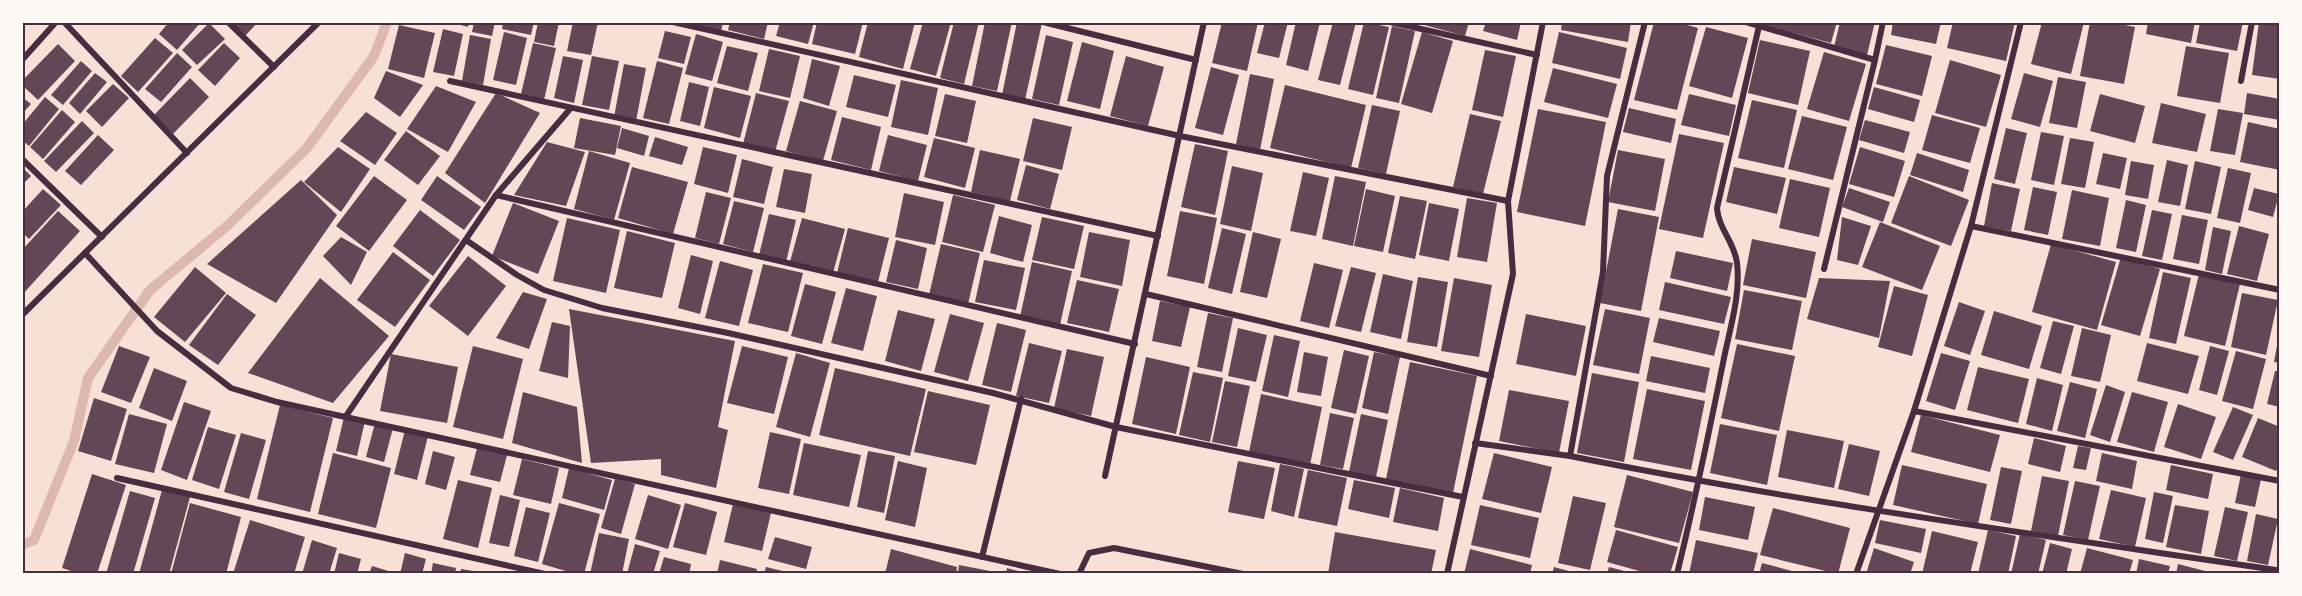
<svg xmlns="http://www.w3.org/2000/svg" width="2302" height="596" font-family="Arial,sans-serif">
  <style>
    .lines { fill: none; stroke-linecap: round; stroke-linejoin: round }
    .stream { stroke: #dcb8b0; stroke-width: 10 }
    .building { fill: #644757 }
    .minor { stroke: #4a2c40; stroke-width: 6 }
    .neatline { fill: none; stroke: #4a2c40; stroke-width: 2 }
  </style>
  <rect width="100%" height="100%" fill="#f7e1d7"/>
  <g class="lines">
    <!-- stream -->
    <path class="stream" d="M22,545l12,-5 40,-99 14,-63 62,-88 77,-64 80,-78 67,-92 13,-34"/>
  </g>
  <!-- building -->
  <g class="building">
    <path d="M169,22h32l-24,28 -18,-16z"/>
    <path d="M231,22h27l-13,14z"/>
    <path d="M450,22h19l-1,5z"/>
    <path d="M474,22h21l-3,14 -20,-4z"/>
    <path d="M503,22h31l-3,13 -29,-6z"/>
    <path d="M538,22h21l-5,24 -20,-4z"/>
    <path d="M573,22h25l-7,33 -24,-4z"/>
    <path d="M689,22h34l-2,10z"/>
    <path d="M730,22h38l-4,17 -36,-9z"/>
    <path d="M780,22h34l-6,22 -32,-8z"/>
    <path d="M817,22h46l-8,32 -43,-10z"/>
    <path d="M868,22h47l-12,47 -44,-12z"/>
    <path d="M923,22h28l-15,54 -26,-7z"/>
    <path d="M954,22h25l-15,62 -24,-6z"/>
    <path d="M985,22h27l-15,69 -25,-5z"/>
    <path d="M1017,22l25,1 -17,77 -23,-5z"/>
    <path d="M1222,22h36l-11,49 -35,-8z"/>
    <path d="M1265,22h23l-9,36 -22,-5z"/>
    <path d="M1296,22h24l-12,49 -22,-6z"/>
    <path d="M1333,22h23l-16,63 -22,-5z"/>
    <path d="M1364,22l25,5 -16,68 -25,-6z"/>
    <path d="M1413,22h56l-4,14z"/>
    <path d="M1486,22h35l-4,18 -34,-9z"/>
    <path d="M1562,22h69l-3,20 -67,-12z"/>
    <path d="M1654,22h22l22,6 -21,82 -43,-10z"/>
    <path d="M1765,22h72l-6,21 -67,-18z"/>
    <path d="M1840,22h35l-8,33 -33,-8z"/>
    <path d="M1893,22h48l-5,22 -45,-9z"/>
    <path d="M1953,22h62l-9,39 -59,-13z"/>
    <path d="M2042,22h42l-13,52 -40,-10z"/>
    <path d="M2090,22h20l25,5 -11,57 -44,-8z"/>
    <path d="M2148,22h47l-4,21 -45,-9z"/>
    <path d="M2200,22h43l-6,29 -41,-8z"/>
    <path d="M2259,22h21v57l-28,-4z"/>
    <path d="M209,23l16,16 -28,26 -15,-15z"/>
    <path d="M399,25l36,8 -11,45 -36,-9z"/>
    <path d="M1392,26l23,5 -16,72 -23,-5z"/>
    <path d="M1706,27l42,11 -16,60 -43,-12z"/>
    <path d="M443,29l20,5 -9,42 -21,-4z"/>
    <path d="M665,31l26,6 -7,27 -26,-6z"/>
    <path d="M504,32l23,6 -11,47 -23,-5z"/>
    <path d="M1422,32l31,9 -21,72 -31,-9z"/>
    <path d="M1559,32l68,16 -7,31 -68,-16z"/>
    <path d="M696,34l27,8 -11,39 -27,-7z"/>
    <path d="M470,35l21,4 -8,46 -21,-4z"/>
    <path d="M1046,35l27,7 -14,63 -27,-6z"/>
    <path d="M155,38l18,15 -35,39 -17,-16z"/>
    <path d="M1760,40l50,11 -12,54 -50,-12z"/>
    <path d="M1082,42l32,9 -14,58 -33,-8z"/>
    <path d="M224,43l16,15 -25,28 -17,-16z"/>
    <path d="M533,43l23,5 -12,52 -23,-6z"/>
    <path d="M58,44l17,17 -37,39 -16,-15v-4z"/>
    <path d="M1886,45l46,11 -10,40 -46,-12z"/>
    <path d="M727,46l31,7 -10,38 -31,-8z"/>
    <path d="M2186,46l43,7 -9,50 -43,-7z"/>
    <path d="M769,49l31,7 -10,42 -31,-7z"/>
    <path d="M1485,50l31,6 -13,61 -31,-7z"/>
    <path d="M1824,52l42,12 -17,57 -42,-12z"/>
    <path d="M177,53l15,14 -31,35 -16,-13z"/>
    <path d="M563,56l20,4 -9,43 -20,-5z"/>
    <path d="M592,56l27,5 -10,49 -27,-5z"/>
    <path d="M1126,56l38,11 -16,59 -38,-10z"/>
    <path d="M812,59l28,7 -11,40 -26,-8z"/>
    <path d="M1950,60l51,15 -15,52 -51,-14z"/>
    <path d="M81,61l11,10 -29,34 -12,-10z"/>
    <path d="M657,61l26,7 -14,56 -26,-6z"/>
    <path d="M624,64l22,4 -10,53 -22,-4z"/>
    <path d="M1211,67l28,8 -16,60 -28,-7z"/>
    <path d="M1553,68l64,16 -9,34 -64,-16z"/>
    <path d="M386,71l37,14 -23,32 -26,-19z"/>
    <path d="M95,73l12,9 -27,32 -11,-11z"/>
    <path d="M2024,73l29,8 -13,46 -29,-8z"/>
    <path d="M1250,74l24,5 -14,71 -24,-6z"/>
    <path d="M854,75l42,10 -8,32 -42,-10z"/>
    <path d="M2058,77l28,5 -9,46 -28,-5z"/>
    <path d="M190,78l19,19 -36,37 -19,-19z"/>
    <path d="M901,80l37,8 -10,47 -37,-8z"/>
    <path d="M689,82l20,5 -9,39 -20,-5z"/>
    <path d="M113,84l16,14 -27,29 -16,-16z"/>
    <path d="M1285,85l81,20 -15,63 -81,-20z"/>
    <path d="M436,86l40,16 -28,50 -41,-23z"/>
    <path d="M714,87l37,9 -11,42 -36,-10z"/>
    <path d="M1874,87l46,13 -6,22 -46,-13z"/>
    <path d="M496,93l44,20 -55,90 -40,-30z"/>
    <path d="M756,93l33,8 -14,51 -32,-8z"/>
    <path d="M2247,93l33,6v21l-36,-6z"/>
    <path d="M945,94l31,7 -9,42 -32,-7z"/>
    <path d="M1689,94l47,11 -7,31 -48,-11z"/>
    <path d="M2100,94l45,12 -10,37 -45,-12z"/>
    <path d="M22,97l9,7 -9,10z"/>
    <path d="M45,97l14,12 -30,37 -7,-6v-15z"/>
    <path d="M1752,100l45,10 -13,58 -46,-10z"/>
    <path d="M800,101l37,10 -14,50 -37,-10z"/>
    <path d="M2161,103l45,11 -9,38 -45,-9z"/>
    <path d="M1372,105l28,6 -14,63 -28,-6z"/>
    <path d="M1629,108l47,11 -5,24 -48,-11z"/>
    <path d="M1538,109l68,13 -21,104 -68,-14z"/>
    <path d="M2218,109l25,4 -8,42 -25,-4z"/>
    <path d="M62,110l13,12 -32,37 -13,-12z"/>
    <path d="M366,112l31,21 -22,32 -35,-24z"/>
    <path d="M1470,114l31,7 -18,73 -30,-7z"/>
    <path d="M1932,115l48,13 -10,35 -48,-13z"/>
    <path d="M1802,116l45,11 -14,53 -45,-11z"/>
    <path d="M842,117l39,10 -10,43 -40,-10z"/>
    <path d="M580,118l41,8 -6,29 -41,-7z"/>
    <path d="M1033,118l39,9 -10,43 -39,-9z"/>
    <path d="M1865,120l45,12 -6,21 -45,-13z"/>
    <path d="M82,121l12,12 -38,39 -12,-11z"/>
    <path d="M2248,122l32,7v41l-40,-8z"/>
    <path d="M622,128l27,8 -5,20 -27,-8z"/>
    <path d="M2006,128l21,5 -12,51 -21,-5z"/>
    <path d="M406,131l34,25 -22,29 -34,-25z"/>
    <path d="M2041,132l23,4 -10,49 -23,-5z"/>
    <path d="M1679,134l45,9 -21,95 -44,-9z"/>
    <path d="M98,135l16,15 -33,35 -16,-14z"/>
    <path d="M888,135l39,10 -9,36 -39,-10z"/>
    <path d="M655,137l33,10 -6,18 -33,-9z"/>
    <path d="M934,138l41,10 -10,40 -41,-11z"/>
    <path d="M2070,138l24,4 -9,46 -24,-4z"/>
    <path d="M547,142l38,10 -19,54 -52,-11z"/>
    <path d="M1195,144l33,7 -13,64 -34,-8z"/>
    <path d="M338,147l32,22 -29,43 -37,-30z"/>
    <path d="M703,147l34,8 -9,38 -34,-9z"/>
    <path d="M1860,147l45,14 -11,36 -45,-13z"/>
    <path d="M980,150l40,9 -10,42 -39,-9z"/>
    <path d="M1618,150l47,9 -10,52 -47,-9z"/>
    <path d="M589,151l41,12 -16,57 -40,-11z"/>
    <path d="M1917,153l52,17 -6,22 -53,-17z"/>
    <path d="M2103,153l24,5 -7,31 -24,-5z"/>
    <path d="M742,159l31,8 -9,37 -31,-7z"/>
    <path d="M2167,160l21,5 -8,41 -22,-4z"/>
    <path d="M2131,161l23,4 -6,34 -23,-4z"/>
    <path d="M2195,161l26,6 -10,47 -26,-5z"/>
    <path d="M1026,165l33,9 -9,35 -33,-9z"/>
    <path d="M1232,166l31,7 -12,58 -31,-7z"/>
    <path d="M22,167l9,9 -9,9z"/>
    <path d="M632,167l56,15 -15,52 -55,-16z"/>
    <path d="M1734,167l52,11 -9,36 -51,-12z"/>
    <path d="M2228,168l23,5 -11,50 -23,-5z"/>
    <path d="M784,169l28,5 -7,39 -29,-6z"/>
    <path d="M1303,172l26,6 -13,58 -26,-5z"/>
    <path d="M374,176l33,24 -38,51 -33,-25z"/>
    <path d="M437,176l44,31 -17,23 -43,-30z"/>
    <path d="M1335,176l31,6 -13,64 -31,-7z"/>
    <path d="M1909,176l60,24 -18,46 -60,-23z"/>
    <path d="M1790,179l40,9 -11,49 -40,-9z"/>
    <path d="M301,180l36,35 -61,88 -69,-39z"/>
    <path d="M1992,183l28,6 -9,42 -27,-5z"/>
    <path d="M2033,187l24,5 -9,43 -24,-5z"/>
    <path d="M1849,188l41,14 -7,20 -41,-15z"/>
    <path d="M2254,188l25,6 -6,23 -25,-7z"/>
    <path d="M43,189l18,16 -32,34 -7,-7v-20z"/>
    <path d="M1366,189l29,7 -12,56 -29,-6z"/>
    <path d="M2072,190l37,8 -9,48 -38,-7z"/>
    <path d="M706,192l25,6 -12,46 -24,-6z"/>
    <path d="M904,193l40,9 -9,43 -40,-8z"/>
    <path d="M953,195l42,10 -12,47 -41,-10z"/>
    <path d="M1400,196l27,5 -12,58 -27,-6z"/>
    <path d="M1467,198l30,5 -10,59 -30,-5z"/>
    <path d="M2126,200l20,5 -10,47 -20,-4z"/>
    <path d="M734,201l30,7 -11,44 -30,-8z"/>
    <path d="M513,203l46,18 -21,53 -46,-18z"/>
    <path d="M1429,203l30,6 -10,52 -30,-6z"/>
    <path d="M1618,209l41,8 -18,94 -41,-8z"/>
    <path d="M420,210l40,30 -27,36 -40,-30z"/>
    <path d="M2152,210l20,4 -10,46 -20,-4z"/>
    <path d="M58,211l22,20 -58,64v-45z"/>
    <path d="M1180,211l37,7 -13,66 -37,-8z"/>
    <path d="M769,214l27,6 -10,42 -27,-7z"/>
    <path d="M2182,215l26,5 -9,44 -26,-5z"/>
    <path d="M999,216l33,9 -9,37 -33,-9z"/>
    <path d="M1042,217l42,9 -10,43 -42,-9z"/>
    <path d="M1842,217l29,9 -13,39 -21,-5z"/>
    <path d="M567,218l53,12 -14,63 -53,-12z"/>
    <path d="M802,218l43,11 -12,44 -43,-11z"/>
    <path d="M1880,222l60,24 -18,44 -60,-23z"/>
    <path d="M2239,226l30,8 -12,47 -30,-7z"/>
    <path d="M2213,227l18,4 -9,43 -17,-4z"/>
    <path d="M848,228l41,10 -11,44 -41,-9z"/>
    <path d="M1222,228l24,6 -14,60 -24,-6z"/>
    <path d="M627,231l48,12 -13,55 -48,-10z"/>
    <path d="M1089,232l41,8 -8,46 -42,-9z"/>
    <path d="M1253,232l28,7 -14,59 -27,-6z"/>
    <path d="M341,237l26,15 -16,33 -28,-29z"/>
    <path d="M1752,239l64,13 -10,46 -63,-13z"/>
    <path d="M896,240l31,8 -9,41 -32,-7z"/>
    <path d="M941,244l39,9 -12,51 -39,-9z"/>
    <path d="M2051,244l65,18 -19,68 -65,-18z"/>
    <path d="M1676,251l57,12 -6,28 -57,-13z"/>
    <path d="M393,252l37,28 -35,47 -38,-27z"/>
    <path d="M691,255l22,6 -13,53 -22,-6z"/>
    <path d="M468,256l38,30 -38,50 -39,-30z"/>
    <path d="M2121,257l39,12 -20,67 -39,-11z"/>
    <path d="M984,260l41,8 -9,42 -41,-8z"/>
    <path d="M720,261l33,9 -14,56 -34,-8z"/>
    <path d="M1032,262l40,9 -12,54 -40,-8z"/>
    <path d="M1314,263l29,7 -14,58 -29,-7z"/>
    <path d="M763,264l40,9 -15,59 -40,-9z"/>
    <path d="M195,267l31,26 -41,49 -31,-25z"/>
    <path d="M1351,267l25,6 -15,59 -26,-6z"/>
    <path d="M2163,272l28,6 -15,66 -27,-6z"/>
    <path d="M1383,274l30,7 -12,58 -31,-7z"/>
    <path d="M2199,274l41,10 -15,62 -41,-10z"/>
    <path d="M1418,277l30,5 -11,65 -30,-5z"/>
    <path d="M320,278l69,58 -56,67 -85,-30z"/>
    <path d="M1454,278l38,7 -13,72 -38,-6z"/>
    <path d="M1819,278l71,3 -11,57 -72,-19z"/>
    <path d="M1077,280l42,9 -10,43 -42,-9z"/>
    <path d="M1665,282l66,15 -7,27 -65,-14z"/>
    <path d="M805,284l31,8 -14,52 -31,-8z"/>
    <path d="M1894,286l34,9 -16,61 -34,-9z"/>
    <path d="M846,288l31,8 -14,55 -32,-8z"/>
    <path d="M1744,290l58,11 -10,49 -57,-11z"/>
    <path d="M523,292l24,7 -18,50 -33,-11z"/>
    <path d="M2242,293l36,7 -12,55 -35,-8z"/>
    <path d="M227,294l29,21 -38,50 -29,-20z"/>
    <path d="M1160,301l30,6 -9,40 -29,-6z"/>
    <path d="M1959,302l26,9 -15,44 -26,-9z"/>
    <path d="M569,309l166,32 -17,86 10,3 -12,58 -55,-13v-16l-70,4z"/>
    <path d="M1605,309l45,9 -11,56 -46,-9z"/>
    <path d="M898,310l37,9 -14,52 -36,-10z"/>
    <path d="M1994,311l48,15 -13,43 -48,-14z"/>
    <path d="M1208,313l25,5 -11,54 -25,-5z"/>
    <path d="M950,314l34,9 -16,58 -34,-9z"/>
    <path d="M1526,314l60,12 -10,50 -60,-12z"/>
    <path d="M1659,318l61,13 -6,25 -61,-14z"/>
    <path d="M2053,321l21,5 -13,48 -21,-6z"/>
    <path d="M552,322l18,4 -2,52 -29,-7z"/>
    <path d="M997,323l29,7 -15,62 -29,-7z"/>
    <path d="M1238,328l29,7 -11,47 -28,-6z"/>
    <path d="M2082,328l29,7 -11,47 -29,-6z"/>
    <path d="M1274,335l26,6 -12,56 -26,-6z"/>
    <path d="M2278,340h2v23l-6,-1z"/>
    <path d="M1029,343l33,8 -13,52 -33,-7z"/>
    <path d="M2147,343l52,13 -11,38 -51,-13z"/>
    <path d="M1737,344l58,12 -16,75 -58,-13z"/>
    <path d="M119,346l31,11 -19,46 -30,-11z"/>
    <path d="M473,346l50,13 -20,80 -50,-12z"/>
    <path d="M742,346l46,11 -14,57 -47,-11z"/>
    <path d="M2210,346l19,5 -12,44 -18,-5z"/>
    <path d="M1067,349l37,8 -13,59 -37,-8z"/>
    <path d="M1344,350l25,6 -13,58 -25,-6z"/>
    <path d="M2236,351l30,8 -13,50 -31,-8z"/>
    <path d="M1304,352l24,5 -7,39 -24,-4z"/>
    <path d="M1374,352l26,5 -12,57 -26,-6z"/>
    <path d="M796,353l34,10 -20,74 -34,-10z"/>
    <path d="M1941,353l29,8 -15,49 -29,-9z"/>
    <path d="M391,354l67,13 -11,56 -67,-12z"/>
    <path d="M1651,356l59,12 -5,25 -59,-12z"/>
    <path d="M1146,357l44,10 -14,67 -44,-10z"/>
    <path d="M1410,362l67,14 -24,117 -67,-14z"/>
    <path d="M1978,367l51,12 -11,44 -51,-13z"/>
    <path d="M154,368l33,13 -15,40 -33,-13z"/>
    <path d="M835,368l91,21 -16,67 -91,-21z"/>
    <path d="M2275,371h5v36l-13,-3z"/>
    <path d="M1193,372l30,6 -13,64 -31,-7z"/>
    <path d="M1592,373l47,9 -15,80 -47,-9z"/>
    <path d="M2037,378l26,7 -11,46 -26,-7z"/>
    <path d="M1225,381l25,5 -13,61 -25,-5z"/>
    <path d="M2070,382l27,7 -12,49 -28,-7z"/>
    <path d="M2106,385l19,7 -15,50 -20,-7z"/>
    <path d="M1647,389l58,12 -14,69 -58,-11z"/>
    <path d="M1509,390l60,11 -10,52 -60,-12z"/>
    <path d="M928,391l62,14 -14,60 -62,-13z"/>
    <path d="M523,392l54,15 5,56 -70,-20z"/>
    <path d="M2132,392l36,10 -14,50 -37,-10z"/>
    <path d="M1261,394l61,13 -12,58 -61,-13z"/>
    <path d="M94,398l33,11 -16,52 -33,-10z"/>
    <path d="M184,402l27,9 -24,69 -26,-10z"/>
    <path d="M2178,404l38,13 -15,42 -37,-12z"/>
    <path d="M280,405l53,13 -23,94 -53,-13z"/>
    <path d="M2233,407l20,8 -20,45 -20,-8z"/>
    <path d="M1330,413l24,5 -11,51 -23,-4z"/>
    <path d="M129,414l38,10 -13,49 -39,-9z"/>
    <path d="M1361,414l27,6 -12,57 -27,-5z"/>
    <path d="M1921,415l79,20 -10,37 -79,-20z"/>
    <path d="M344,417l21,4 -8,35 -21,-5z"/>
    <path d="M2258,418l22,9v37l-4,7 -34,-14z"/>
    <path d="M375,423l18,5 -9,34 -18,-5z"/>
    <path d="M1720,424l57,11 -10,50 -57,-12z"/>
    <path d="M208,427l28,8 -17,54 -27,-9z"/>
    <path d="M405,430l23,6 -11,44 -23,-6z"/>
    <path d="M1787,430l57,11 -10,47 -56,-11z"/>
    <path d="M770,432l31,7 -12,55 -31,-6z"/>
    <path d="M241,433l25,7 -17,59 -25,-7z"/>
    <path d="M2034,438l32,8 -6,26 -32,-8z"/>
    <path d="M804,443l57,12 -12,52 -56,-12z"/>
    <path d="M1849,444l31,7 -11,45 -31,-7z"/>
    <path d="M2078,446l13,2 -5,22 -13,-2z"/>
    <path d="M477,448l30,7 -7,27 -30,-7z"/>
    <path d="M433,451l22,6 -9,33 -21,-6z"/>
    <path d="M868,451l27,5 -11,57 -27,-6z"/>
    <path d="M333,453l58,15 -15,60 -58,-14z"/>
    <path d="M1494,453l58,14 -11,46 -59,-14z"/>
    <path d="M2102,453l35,8 -5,28 -36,-8z"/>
    <path d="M522,459l37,9 -8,36 -38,-9z"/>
    <path d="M898,461l29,7 -12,59 -30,-7z"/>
    <path d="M1238,461l37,7 -11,51 -36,-7z"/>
    <path d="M1280,464l24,5 -10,48 -23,-6z"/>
    <path d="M1902,465l85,19 -9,40 -85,-19z"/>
    <path d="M2171,465l42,9 -5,25 -42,-9z"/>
    <path d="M2001,467l21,4 -11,53 -21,-4z"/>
    <path d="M569,468l43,12 -8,30 -42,-12z"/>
    <path d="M1308,470l39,8 -10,48 -39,-8z"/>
    <path d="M92,474l34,11 -29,89h-17l-18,-6z"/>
    <path d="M2241,474l20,5 -6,28 -20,-4z"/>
    <path d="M1627,475l66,17 -14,51 -65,-16z"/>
    <path d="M2042,476l27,5 -11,55 -27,-5z"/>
    <path d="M615,479l20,5 -14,50 -20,-6z"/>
    <path d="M458,480l34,8 -14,60 -35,-9z"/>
    <path d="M1354,480l41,8 -6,30 -41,-9z"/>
    <path d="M2075,481l25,5 -12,54 -25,-5z"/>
    <path d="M1400,488l44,10 -6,33 -45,-9z"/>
    <path d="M162,490l28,7 -21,77h-30z"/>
    <path d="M2111,490l35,8 -11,49 -36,-8z"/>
    <path d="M130,491l25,7 -22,76h-27z"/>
    <path d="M2154,492l19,4 -10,47 -18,-4z"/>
    <path d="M500,495l20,5 -11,47 -20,-4z"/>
    <path d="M648,495l33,10 -13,44 -33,-10z"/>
    <path d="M1573,496l33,7 -16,67 -32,-7z"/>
    <path d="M1705,497l50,10 -7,33 -49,-10z"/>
    <path d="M190,503l51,14 -15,57h-55z"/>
    <path d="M559,503l41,11 -16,60h-8l-34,-10z"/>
    <path d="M685,503l32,9 -11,43 -33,-8z"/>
    <path d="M733,504l38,9 -9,38 -38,-9z"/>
    <path d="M1480,505l59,13 -9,40 -59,-13z"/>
    <path d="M2175,505l34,6 -8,43 -35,-7z"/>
    <path d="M526,507l24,6 -12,49 -24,-6z"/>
    <path d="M2225,507l23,5 -11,49 -23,-5z"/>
    <path d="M1773,508l77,20 -12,46 -78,-19z"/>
    <path d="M2256,514l22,5 -10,46 -21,-4z"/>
    <path d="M250,520l55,17 -11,37h-61z"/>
    <path d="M1880,520l46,9 -5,24 -46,-10z"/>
    <path d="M1616,530l62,17 -8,27h-20l-43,-12z"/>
    <path d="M1988,530l28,6 -8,38h-30z"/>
    <path d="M1932,531l46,11 -8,32h-48z"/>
    <path d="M1335,532l101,18 -5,24h-103z"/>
    <path d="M599,533l30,6 -7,35h-32z"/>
    <path d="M2020,534l26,6 -8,34h-27z"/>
    <path d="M775,537l37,10 -6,22 -38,-10z"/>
    <path d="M312,540l25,8 -8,26h-27z"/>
    <path d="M1696,540l62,13 -5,21h-64z"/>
    <path d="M2050,543l22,6 -6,25h-24z"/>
    <path d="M635,544l25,7 -7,23h-26z"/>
    <path d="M1874,548l40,14 -4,12h-44z"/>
    <path d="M2087,548l46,12 -4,14h-49z"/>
    <path d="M891,549l66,18 -1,7h-71z"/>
    <path d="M1470,549l62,16 -2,9h-66z"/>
    <path d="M339,553l22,6 -4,15h-23z"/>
    <path d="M405,553l21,6 -4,15h-22z"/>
    <path d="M664,557l27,7 -2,10h-30z"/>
    <path d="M2139,559l31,7 -2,8h-32z"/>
    <path d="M720,560l37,9 -1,5h-39z"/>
    <path d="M433,563l23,5 -1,6h-24z"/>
    <path d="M1762,563l37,10v1h-40z"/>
    <path d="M2178,564l31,8v2h-33z"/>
    <path d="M959,565l31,6 -1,3h-31z"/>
    <path d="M372,566l23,7v1h-26z"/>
    <path d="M766,567l25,6v1h-27z"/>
    <path d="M1554,567l22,6v1h-24z"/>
    <path d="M1609,567l23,6 -1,1h-24z"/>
    <path d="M1007,568l18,5 -1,1h-18z"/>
    <path d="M461,569l19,3v2h-20z"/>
  </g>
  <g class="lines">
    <!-- minor -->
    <g class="minor">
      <path d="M64,22l123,131"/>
      <path d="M228,22l46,45"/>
      <path d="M673,22l507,114 328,65"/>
      <path d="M1043,22l153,38"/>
      <path d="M1390,22l147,33"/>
      <path d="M1746,22l129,38 8,-38"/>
      <path d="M22,60l34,-38"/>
      <path d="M450,81l708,155"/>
      <path d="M2241,81l11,-59"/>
      <path d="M22,159l80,78"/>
      <path d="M496,195l639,149"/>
      <path d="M1971,226l309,64"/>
      <path d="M466,240l51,35 27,15 58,18 126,25 265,60 123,34 347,70"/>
      <path d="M85,253l72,78 74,57 46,14 783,172"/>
      <path d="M1824,269l51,-209"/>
      <path d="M1146,294l345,82"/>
      <path d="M22,315l297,-293"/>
      <path d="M1914,411l366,70"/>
      <path d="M346,416l150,-221 74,-86"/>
      <path d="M1475,443l95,13 33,-184 4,-96 38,-154"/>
      <path d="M1570,456c234,47 470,79 706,114"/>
      <path d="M1105,476l99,-454"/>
      <path d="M117,478l428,96"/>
      <path d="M982,557l39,-158"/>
      <path d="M1079,574l10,-21 25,-5 129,26"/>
      <path d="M1447,574l66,-300 -5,-73 35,-179"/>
      <path d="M1677,574c17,-70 32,-141 46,-211 6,-32 18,-67 14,-100 -2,-20 -19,-35 -20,-55l43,-186"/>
      <path d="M1856,574l58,-163 57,-185 50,-204"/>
    </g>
  </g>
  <!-- border -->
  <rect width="2302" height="596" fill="none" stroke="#fffaf5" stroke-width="48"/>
  <rect x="24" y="24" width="2254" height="548" class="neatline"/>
</svg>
